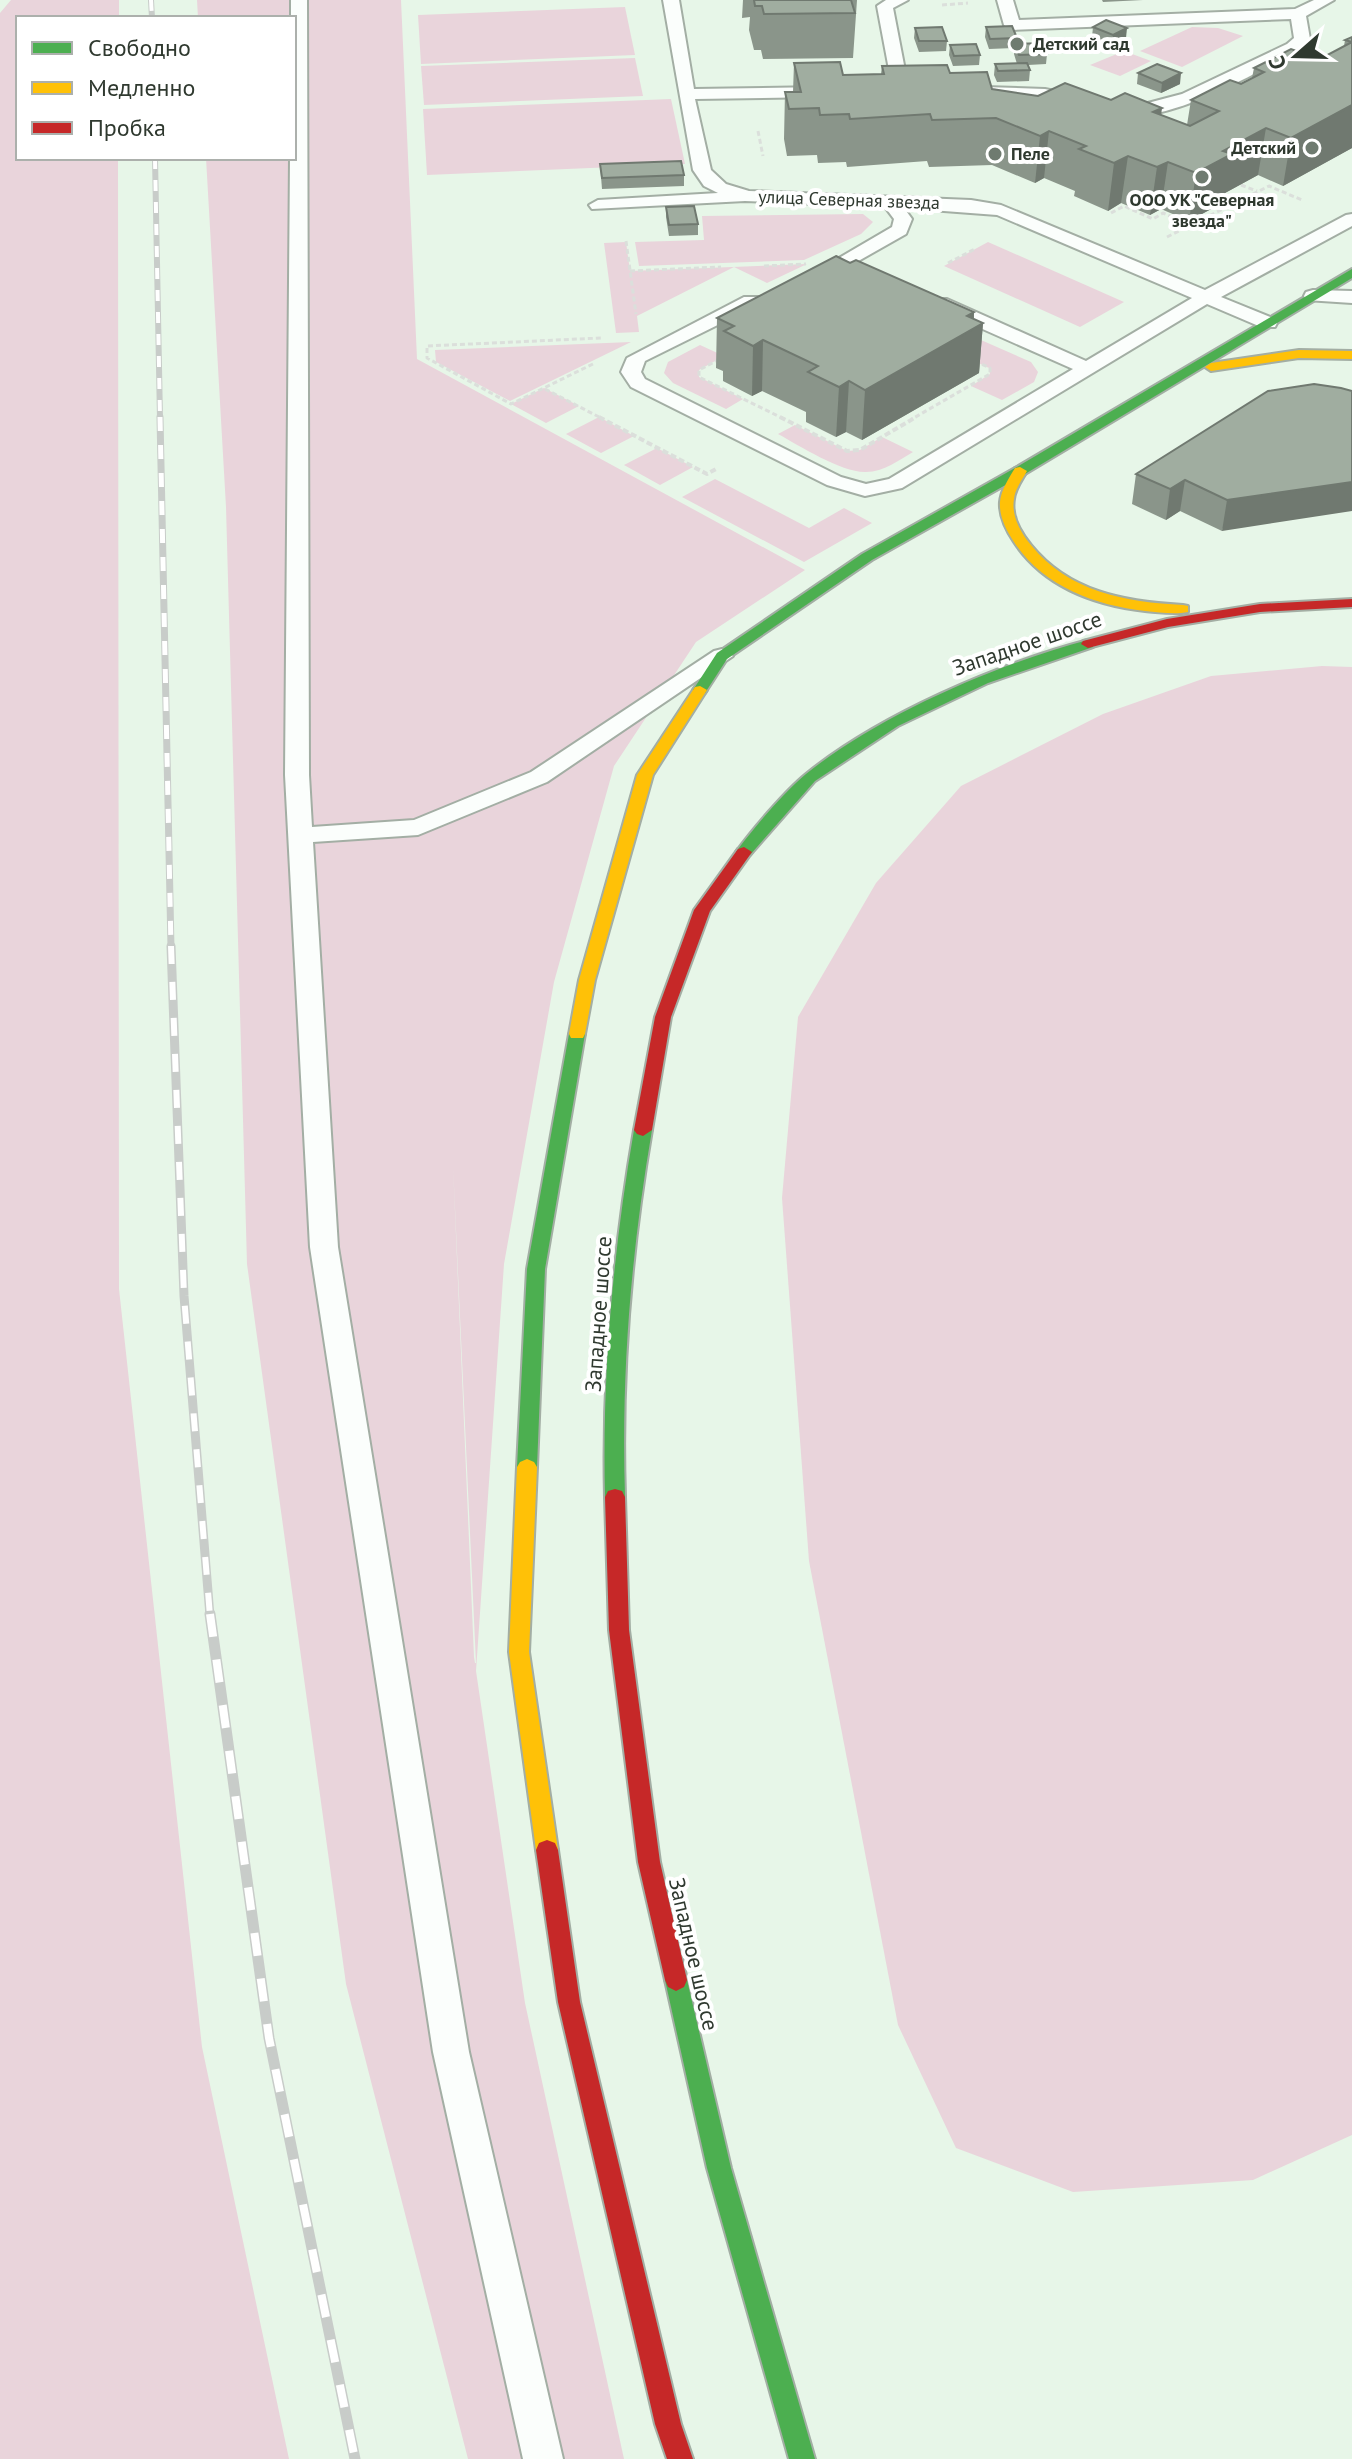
<svg xmlns="http://www.w3.org/2000/svg" width="1352" height="2459" font-family="'PT Sans',sans-serif">
  <style>
    .green { fill: #e9d4db; fill-rule: evenodd }
    .lines { fill: none; stroke-linecap: round; stroke-linejoin: round }
    .lane-casing { stroke: #a3aea4; stroke-width: 4 }
    .fast-casing { stroke: #a3aea4; stroke-width: 4 }
    .slow-casing { stroke: #a3aea4; stroke-width: 4 }
    .jam-casing { stroke: #a3aea4; stroke-width: 4 }
    .path-far1 { stroke: #dbdfdb; stroke-width: 3; stroke-dasharray: 5 3; stroke-linecap: butt }
    .path { stroke: #dbdfdb; stroke-width: 4; stroke-dasharray: 6 3; stroke-linecap: butt }
    .lane { fill: #fbfefc; fill-rule: evenodd }
    .fast { fill: #4caf50; fill-rule: evenodd }
    .slow { fill: #ffc107; fill-rule: evenodd }
    .jam { fill: #c62828; fill-rule: evenodd }
    .rail-far3-casing { stroke: #c8ccc9; stroke-width: 6 }
    .rail-far2-casing { stroke: #c8ccc9; stroke-width: 7 }
    .rail-far1-casing { stroke: #c8ccc9; stroke-width: 9 }
    .rail-casing { stroke: #c8ccc9; stroke-width: 11 }
    .rail-far3 { stroke: #fff; stroke-width: 4; stroke-dasharray: 11; stroke-linecap: butt }
    .rail-far2 { stroke: #fff; stroke-width: 5; stroke-dasharray: 14; stroke-linecap: butt }
    .rail-far1 { stroke: #fff; stroke-width: 6; stroke-dasharray: 18; stroke-linecap: butt }
    .rail { stroke: #fff; stroke-width: 8; stroke-dasharray: 23; stroke-linecap: butt }
    .wall { fill: #8a958a }
    .shaded-wall { fill: #707970 }
    .building { fill: #a0ada0; stroke: #707970; stroke-width: 2 }
    .poi-dot { fill: #6f7b70; stroke: #fff; stroke-width: 3 }
    .labels { text-anchor: middle; stroke-width: 8; stroke-linejoin: round; paint-order: stroke }
    .far-poi-label { font-size: 18px; font-weight: bold; fill: #2f392f; stroke: #fff; text-anchor: start }
    .far-street-label { font-size: 18px; fill: #2f392f; stroke: #fff }
    .street-label { font-size: 22px; fill: #2f392f; stroke: #fff }
  </style>
  <rect width="100%" height="100%" fill="#e7f6e8"/>
  <!-- green -->
  <g class="green">
    <path d="M11,0h108v18h-101v140h100l1,1131 83,758 87,412h-289v-2446z"/>
    <path d="M197,0h204l16,359 388,211 -109,72 -82,124 -60,216 -50,282 -28,407 49,332 99,456h-156l-122,-475 -99,-720 -21,-757 -20,-349h88v-140h-96zM453,1165l23,498h-1l-1,-6z"/>
    <path d="M625,7l10,48 -214,9 -3,-49z"/>
    <path d="M1192,27l26,1 25,8 -61,31 -42,-16z"/>
    <path d="M1124,51l27,10 -31,15 -30,-11z"/>
    <path d="M635,58l8,38 -219,9 -3,-39z"/>
    <path d="M671,99l14,65 -258,11 -4,-66z"/>
    <path d="M863,214l10,8 -12,12 -57,26 -165,6 -4,-24 69,-2 -2,-24z"/>
    <path d="M626,242l4,29 177,-7 -40,19 -33,-16 -97,49 2,16 -23,1 -12,-90z"/>
    <path d="M988,242l136,60 -44,25 -136,-61z"/>
    <path d="M965,333l66,29 7,10 -4,10 -32,18 -31,-14 19,-12 -1,-6 -47,-22z"/>
    <path d="M631,342l-121,59 -74,-39 -1,-12z"/>
    <path d="M700,345l24,11 -25,14v7l44,22 -17,10 -53,-26 -9,-10 4,-11z"/>
    <path d="M544,388l35,18 -33,17 -35,-19z"/>
    <path d="M599,417l35,19 -33,17 -35,-19z"/>
    <path d="M795,425l52,26 13,-1 22,-13 31,15c-14,8 -29,20 -47,20 -24,1 -66,-26 -88,-38z"/>
    <path d="M657,448l36,19 -33,18 -36,-20z"/>
    <path d="M715,479l94,49 35,-20 28,15 -68,39 -122,-65z"/>
    <path d="M1322,666l30,1v1468l-99,45 -180,12 -117,-44 -58,-123 -89,-464 -27,-363 16,-181 78,-134 85,-97 142,-72 108,-38z"/>
  </g>
  <g class="lines">
    <defs>
      <g id="lane">
        <path d="M291,0h16l2,775 3,52 102,-7 117,-48 183,-121 8,-2 11,7 -186,126 -129,53 -105,7 25,405 131,805 94,407h-40l-90,-407 -123,-805 -25,-472 5,-617h4v-140h-3z"/>
        <path d="M663,0h16l15,89 129,-2 8,5 -8,5 -128,2 16,71 15,14 23,7 222,9 30,5 204,85 141,-75 6,-1v12l-131,71 54,22 2,4 -2,4h-14l-54,-23 -305,184 -37,8 -38,-11 -196,-98 -10,-15 6,-14 117,-61h14l2,4 -2,4 -113,56 -4,11 4,7 196,98 25,7 23,-5 184,-110 -140,-62 -2,-4 2,-4h14l139,62 106,-63 -195,-83 -93,-7 8,11 -6,15 -60,34 -9,-6 2,-4 53,-31 2,-8 -9,-12 -140,-6 -153,8 -3,-4 9,-5 120,-7 -14,-7 -11,-16z"/>
        <path d="M886,0h22l-15,8 16,83 -8,5 -8,-5 -16,-85z"/>
        <path d="M997,0h16l6,20 276,-11 19,-9h20l-28,16 4,23 -11,11c-44,23 -133,76 -182,64l-2,-4 2,-4 27,-2 38,-10 105,-50 7,-6 -3,-19 -279,11 -8,-5z"/>
        <path d="M985,87l60,2 39,8 2,4 -8,5 -33,-7 -66,-3 -2,-4 2,-4z"/>
        <path d="M1313,290l39,1v12l-46,-3 -2,-4 2,-4z"/>
      </g>
      <g id="fast">
        <path d="M1352,269v9l-327,196 -153,86 -145,99 -22,34h-10l-2,-3 24,-37 145,-99 153,-86z"/>
        <path d="M1088,640l5,1v6l-105,36 -90,43 -83,55 -65,74 -6,2 -8,-5c16,-22 49,-61 70,-78 73,-59 191,-110 282,-134z"/>
        <path d="M577,1028l8,6 -40,235 -8,198 -3,5 -7,3 -7,-3 -3,-5 10,-198 42,-235z"/>
        <path d="M643,1124l9,6c-21,122 -31,243 -27,367l-3,6 -7,2 -7,-2 -3,-6c-3,-124 8,-245 29,-367z"/>
        <path d="M676,1969l8,4 3,7 44,188 84,291h-26l-82,-291 -42,-188 3,-7z"/>
      </g>
      <g id="slow">
        <path d="M1299,350l53,1v8l-53,-1 -88,13 -6,-4 6,-4z"/>
        <path d="M1020,467l7,4c-5,9 -12,18 -13,28 -3,17 7,34 17,46 38,47 94,57 152,60l5,1v6c-14,3 -29,0 -43,-1 -51,-6 -102,-25 -131,-69 -8,-12 -15,-26 -14,-40 1,-12 9,-24 15,-34z"/>
        <path d="M700,686l7,4 -54,85 -58,205 -10,54 -2,4h-12l-2,-4 10,-54 58,-205 58,-88z"/>
        <path d="M527,1459l7,3 3,5 -8,185 29,198 -3,7 -8,3 -8,-3 -3,-7 -27,-198 8,-185 3,-5z"/>
      </g>
      <g id="jam">
        <path d="M1352,599v8l-92,5 -92,15 -80,21 -7,-4 2,-3 84,-22 93,-15z"/>
        <path d="M744,847l8,5 -42,59 -39,106 -19,113 -9,6 -6,-2 -3,-4 21,-113 39,-107 44,-61z"/>
        <path d="M615,1489l7,2 3,6 4,133 31,232 27,118 -3,7 -8,4 -8,-4 -3,-7 -27,-118 -29,-232 -4,-133 3,-6z"/>
        <path d="M547,1840l8,3 3,7 22,152 101,422 12,35h-26l-12,-35 -97,-422 -22,-152 3,-7z"/>
      </g>
    </defs>
    <!-- lane casing -->
    <use href="#lane" class="lane-casing"/>
    <!-- fast casing -->
    <use href="#fast" class="fast-casing"/>
    <!-- slow casing -->
    <use href="#slow" class="slow-casing"/>
    <!-- jam casing -->
    <use href="#jam" class="jam-casing"/>
    <!-- path-far1 -->
    <g class="path-far1">
      <path d="M942,5l26,-2"/>
      <path d="M758,131l5,25"/>
      <path d="M1241,185l16,6"/>
      <path d="M1111,213l13,-7 29,13 10,-6 28,12"/>
      <path d="M1167,237l102,-51 33,14"/>
      <path d="M626,241l10,73"/>
      <path d="M948,263l27,-14"/>
      <path d="M764,266l42,-2"/>
      <path d="M630,271l91,-4"/>
      <path d="M593,364l-82,40 -84,-46v-12l174,-8"/>
      <path d="M545,389l58,30"/>
      <path d="M784,419l-85,-42v-7l131,-69 11,-1 149,68v6l-78,45"/>
    </g>
    <!-- path -->
    <g class="path">
      <path d="M599,417l108,57 9,-5"/>
      <path d="M780,417l67,34 13,-1 56,-33"/>
    </g>
    <!-- lane -->
    <use href="#lane" class="lane"/>
    <!-- fast -->
    <use href="#fast" class="fast"/>
    <!-- slow -->
    <use href="#slow" class="slow"/>
    <!-- jam -->
    <use href="#jam" class="jam"/>
    <defs>
      <g id="rail-far3">
        <path d="M151,0l1,18"/>
        <path d="M155,158l5,261"/>
      </g>
      <path id="rail-far2" d="M160,417l11,531"/>
      <path id="rail-far1" d="M171,946l13,350 26,320"/>
      <path id="rail" d="M210,1614l59,424 86,421"/>
    </defs>
    <!-- rail-far3 casing -->
    <use href="#rail-far3" class="rail-far3-casing"/>
    <!-- rail-far2 casing -->
    <use href="#rail-far2" class="rail-far2-casing"/>
    <!-- rail-far1 casing -->
    <use href="#rail-far1" class="rail-far1-casing"/>
    <!-- rail casing -->
    <use href="#rail" class="rail-casing"/>
    <!-- rail-far3 -->
    <use href="#rail-far3" class="rail-far3"/>
    <!-- rail-far2 -->
    <use href="#rail-far2" class="rail-far2"/>
    <!-- rail-far1 -->
    <use href="#rail-far1" class="rail-far1"/>
    <!-- rail -->
    <use href="#rail" class="rail"/>
  </g>
  <!-- wall -->
  <g class="wall">
    <path d="M743,0h114l-4,58 -90,1 -2,-9h-7l-5,-20 1,-13 -8,1z"/>
    <path d="M1102,0h41l-40,2z"/>
    <path d="M986,27l31,11 -1,5 31,11 -1,10 -18,1 2,5 -1,11 -32,1 -3,-7 1,-11h22l-3,-10v-6l-25,1 -4,-12z"/>
    <path d="M1093,27l33,11 -14,7 -20,-8z"/>
    <path d="M915,28l32,13 -1,10 -27,1 -5,-14z"/>
    <path d="M1352,37v111l-69,38 -25,-11 -33,18 -1,9 -35,19 -28,-12 -11,6 -29,-12 -13,8 -34,-15 1,-5 -31,-13 -9,5 -43,-18 -63,2 -2,-6 -80,6 -1,-5 -28,1 -1,-8 -30,1 -3,-17 1,-47h8l1,-29 49,12 38,-1 1,-8 68,7 42,16 46,7 73,4 50,15 26,10 4,-25 50,-16 11,-6 2,-10 66,-9 24,-13 1,-6z"/>
    <path d="M950,45l30,10 -1,10 -26,1 -4,-11z"/>
    <path d="M1138,73l42,11 -19,9 -24,-9z"/>
    <path d="M600,164l84,11v11l-82,3z"/>
    <path d="M666,207l32,17v11l-29,1 -3,-19z"/>
    <path d="M850,263l124,49v7l9,4 -4,50 -117,67 -16,-8 -10,5 -30,-15v-10l-44,-21 -10,5 -29,-15v-10l-7,-3 1,-50z"/>
    <path d="M1268,391l-46,140 -42,-20 -14,9 -34,-16 4,-30z"/>
  </g>
  <!-- shaded-wall -->
  <g class="shaded-wall">
    <path d="M1127,28l-1,10 -14,7 1,-10z"/>
    <path d="M1181,73l-1,11 -19,9 1,-10z"/>
    <path d="M1352,105v43l-69,38 8,-48z"/>
    <path d="M1162,108l-6,47 -3,-43z"/>
    <path d="M1266,128l-8,47 -33,18 -1,9 -35,19 7,-48 27,-22z"/>
    <path d="M1049,131l-5,47 -9,5 5,-47z"/>
    <path d="M1128,156l-7,47 -13,8 6,-48z"/>
    <path d="M1168,162l-7,47 -11,6 7,-48z"/>
    <path d="M974,312l-1,17 10,-6 -4,50 -117,67 3,-50z"/>
    <path d="M763,340l-1,51 -10,5 1,-50z"/>
    <path d="M849,381l-3,51 -10,5 3,-50z"/>
    <path d="M1185,480l-5,31 -14,9 4,-31z"/>
    <path d="M1352,482v29l-130,20 5,-31z"/>
  </g>
  <!-- building -->
  <g class="building">
    <path d="M754,0h97l4,13 -91,1 -2,-8h-7z"/>
    <path d="M1106,20l21,8 -14,7 -20,-8z"/>
    <path d="M1012,26l5,12 -27,1 -4,-12z"/>
    <path d="M942,27l5,14h-28l-4,-13z"/>
    <path d="M1352,37v68l-61,33 -25,-10 -43,23 9,3 -36,19 -28,-11 -11,5 -29,-11 -14,7 -35,-14 7,-3 -37,-15 -9,5 -44,-18 -64,2 -2,-6 -80,5 -1,-5 -29,1 -1,-7 -30,1 -4,-17h16l-7,-29 46,-1 3,13 41,-1 -2,-8 65,-1 3,8 37,-1 5,17 46,7 27,-13 46,17 14,-7 37,15 -9,4 37,14 29,-15 -28,-11 39,-20 11,4 23,-12 -10,-4 37,-19 29,10 32,-17 -7,-2z"/>
    <path d="M1041,43l6,11 -28,1 -5,-11z"/>
    <path d="M976,44l4,11 -26,1 -4,-11z"/>
    <path d="M1027,63l3,7 -32,1 -3,-7z"/>
    <path d="M1157,64l24,9 -19,10 -24,-10z"/>
    <path d="M681,161l3,14 -82,3 -2,-14z"/>
    <path d="M694,206l4,18 -29,1 -3,-18z"/>
    <path d="M836,256l14,7 6,-3 118,52 -7,4 16,7 -118,67 -16,-9 -10,6 -31,-15 10,-6 -55,-26 -10,6 -29,-15 10,-5 -17,-8z"/>
    <path d="M1314,384l27,4 11,3v91l-125,18 -42,-20 -15,9 -34,-15 132,-83z"/>
  </g>
  <!-- markers -->
  <g class="poi-dot">
    <circle cx="1017" cy="44" r="8"/>
    <circle cx="1312" cy="148" r="8"/>
    <circle cx="995" cy="154" r="8"/>
    <circle cx="1202" cy="177" r="8"/>
  </g>
  <g class="labels">
    <!-- far-poi labels -->
    <g class="far-poi-label">
      <text x="1033" y="50">Детский сад</text>
      <text x="1296" y="154" text-anchor="end">Детский</text>
      <text x="1011" y="160">Пеле</text>
      <text x="1202" y="206" text-anchor="middle">ООО УК "Северная<tspan x="1202" dy="21">звезда"</tspan></text>
    </g>
    <!-- far-street labels -->
    <g class="far-street-label">
      <text transform="translate(849 200) rotate(2)" y="6">улица Северная звезда</text>
    </g>
    <!-- street labels -->
    <g class="street-label">
      <text transform="translate(1027 643) rotate(-19)" y="8">Западное шоссе</text>
      <text transform="translate(598 1314) rotate(-86)" y="8">Западное шоссе</text>
      <text transform="translate(694 1954) rotate(77)" y="8">Западное шоссе</text>
    </g>
  </g>
  <!-- legend -->
  <rect x="16" y="16" width="280" height="144" fill="#ffffff" stroke="#acb0ac" stroke-width="2"/>
  <rect x="32" y="42" width="40" height="12" fill="#4caf50" stroke="#acb0ac" stroke-width="2"/>
  <text x="88" y="56" font-size="24" fill="#2f392f">Свободно</text>
  <rect x="32" y="82" width="40" height="12" fill="#ffc107" stroke="#acb0ac" stroke-width="2"/>
  <text x="88" y="96" font-size="24" fill="#2f392f">Медленно</text>
  <rect x="32" y="122" width="40" height="12" fill="#c62828" stroke="#acb0ac" stroke-width="2"/>
  <text x="88" y="136" font-size="24" fill="#2f392f">Пробка</text>
  <!-- north arrow -->
  <g transform="translate(1296 56) rotate(250)" stroke="#ffffff" stroke-width="6" paint-order="stroke">
  <path d="M0-6L14 30L0 20L-14 30Z" fill="#2f392f"/>
  <text y="-12" font-size="22" font-weight="bold" text-anchor="middle" fill="#2f392f">С</text>
  </g>
</svg>
